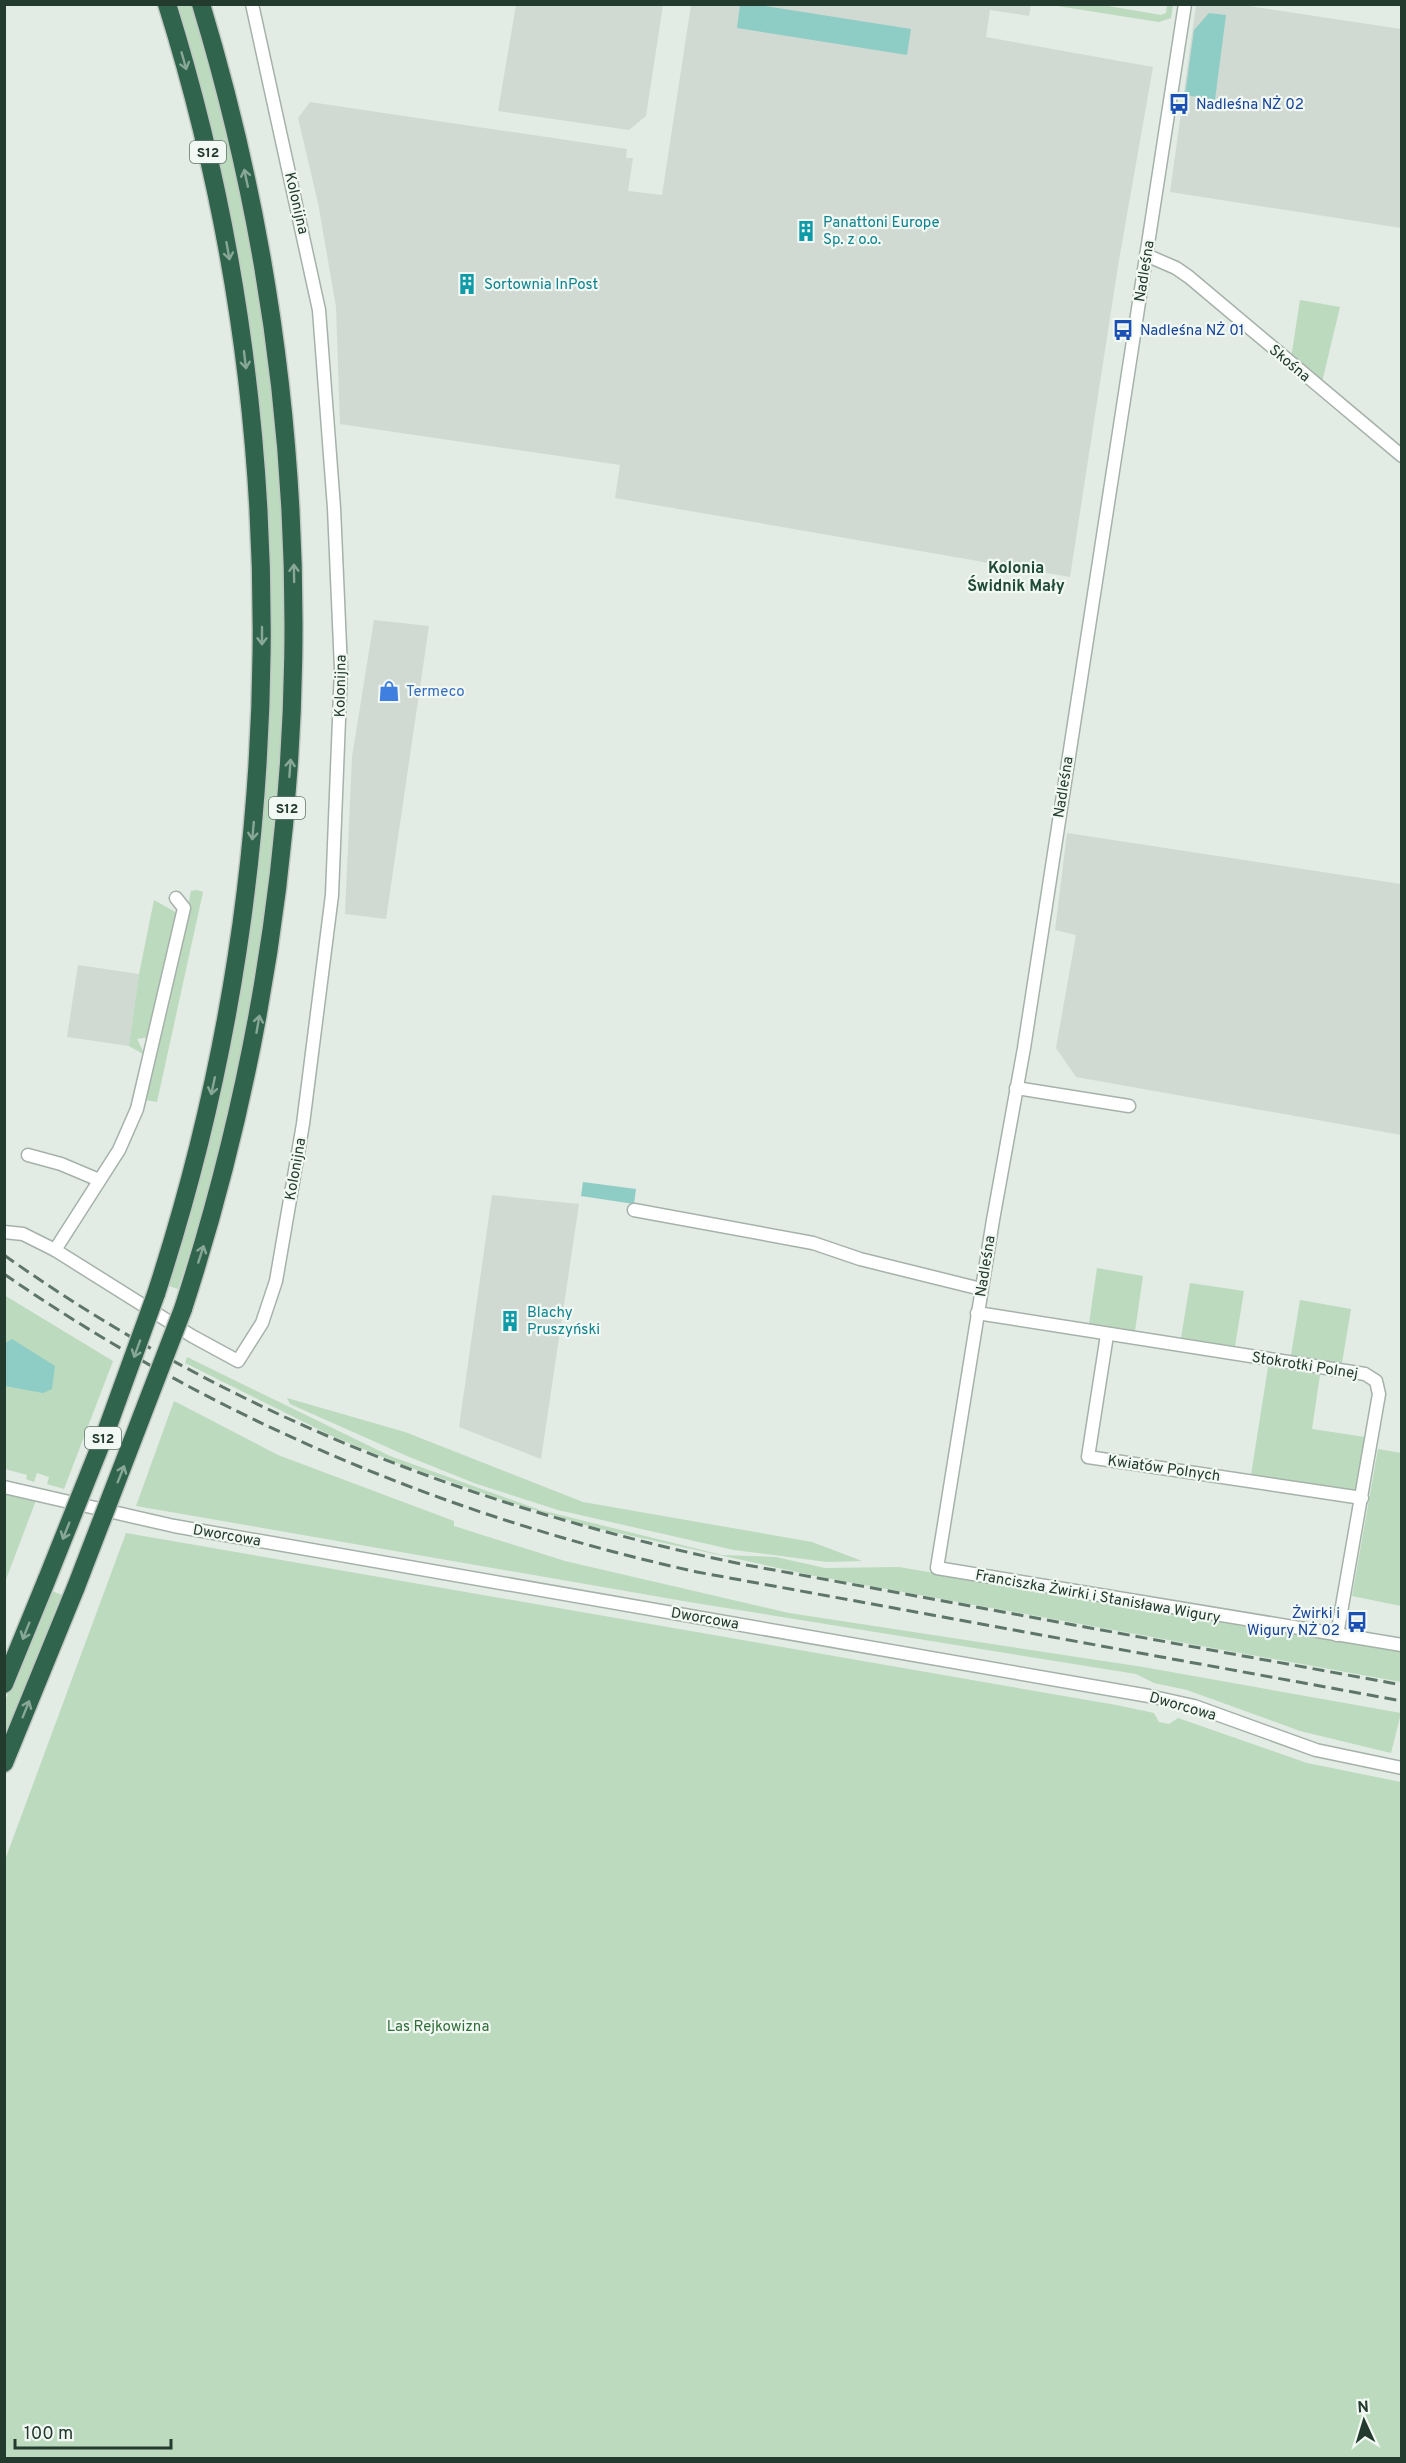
<svg xmlns="http://www.w3.org/2000/svg" width="1406" height="2463" font-family="Overpass,sans-serif">
  <style>
    .built { fill: #d0dad3 }
    .green { fill: #bcdabd }
    .water { fill: #8eccc6 }
    .lines { fill: none; stroke-linecap: round; stroke-linejoin: round }
    .minor-casing { stroke: #a5b2aa; stroke-width: 15 }
    .motorway-casing { stroke: #c1c8c4; stroke-width: 21 }
    .minor { stroke: #fff; stroke-width: 12 }
    .motorway { stroke: #31644d; stroke-width: 18 }
    .rail { stroke: #5e7669; stroke-width: 3; stroke-dasharray: 12 6; stroke-linecap: butt }
    .motorway-bridge-casing { stroke: #c1c8c4; stroke-width: 21; stroke-linecap: butt }
    .motorway-bridge { stroke: #31644d; stroke-width: 18 }
    .oneway { stroke: #88a798 }
    .labels { text-anchor: middle; stroke-width: 4.5; stroke-linejoin: round; paint-order: stroke }
    .shield { fill: #f2f8f3; stroke: #617369; stroke-width: 1.5 }
    .shield-label { font-size: 14px; font-weight: bold; fill: #233a2e }
    .transit-label { font-size: 15px; fill: #164399; stroke: #f2f8f3; text-anchor: start }
    .street-label { font-size: 15px; fill: #233a2e; stroke: #f2f8f3 }
    .culture-label { font-size: 15px; fill: #0d838f; stroke: #f2f8f3; text-anchor: start }
    .shop-label { font-size: 15px; fill: #366cbe; stroke: #f2f8f3; text-anchor: start }
    .park-label { font-size: 15px; fill: #306e39; stroke: #f2f8f3 }
    .neighbourhood-label { font-size: 16px; font-weight: bold; fill: #214b36; stroke: #f2f8f3 }
  </style>
  <rect width="100%" height="100%" fill="#e2ebe4"/>
  <!-- built -->
  <g class="built">
    <path d="M516,5h147l-17,111 -17,14 -131,-19z"/>
    <path d="M691,5h340l-2,11 -39,-6 -4,27 167,30 -35,199 -48,311 -455,-79 5,-33 -280,-41 -4,-117 -18,-104 -20,-85 12,-16 317,47 -1,9h7l-5,33 34,4z"/>
    <path d="M1196,5h46l159,24v199l-231,-36z"/>
    <path d="M374,620l55,6 -43,293 -41,-5 7,-157z"/>
    <path d="M1067,833l334,51v251l-325,-58 -20,-29 20,-113 -21,-5z"/>
    <path d="M78,965l61,9 -10,72 -62,-9z"/>
    <path d="M492,1195l87,9 -38,255 -82,-32z"/>
  </g>
  <!-- green -->
  <g class="green">
    <path d="M194,4l33,120 33,163 24,208v273l-24,208 -41,185 -41,128 -12,-4 38,-129 28,-122 24,-164 7,-95v-304l-89,-466z"/>
    <path d="M1051,5h51l59,10 5,-2 1,-8h6l-2,13 -12,4z"/>
    <path d="M1300,300l40,7 -18,75 -31,-24z"/>
    <path d="M197,890l6,2 -46,210 -12,-2 23,-92 23,-117z"/>
    <path d="M154,900l23,13 -28,124 -12,2 8,16 -16,-9 10,-72z"/>
    <path d="M1097,1268l46,8 -8,55 -46,-7z"/>
    <path d="M1190,1283l54,8 -9,55 -54,-8z"/>
    <path d="M4,1295l109,66 -49,128 -17,-5 2,-7 -12,-4 -3,9 -8,-3 1,-4 -22,-6z"/>
    <path d="M1300,1300l51,9 -9,54 -51,-8z"/>
    <path d="M187,1357l203,99 150,54 182,45 54,2 49,11 74,-1 502,85v30l-586,-106 -220,-48 -87,-26 -111,-39 -65,-27 -147,-73z"/>
    <path d="M1268,1367l52,8 -8,54 53,8 -9,55 -105,-17z"/>
    <path d="M287,1398l118,34 178,70 229,40 50,19 -35,1 -93,-12 -176,-40 -84,-27 -67,-27 -117,-52z"/>
    <path d="M174,1401l104,54 176,66v5l111,35 224,52 354,54 258,46 -10,40 -91,-22 -113,-41 -33,-7 -18,-9 -447,-72 -553,-96z"/>
    <path d="M1378,1449l23,4v153l-49,-10z"/>
    <path d="M5,1488l33,7 -33,87z"/>
    <path d="M126,1533l990,172 38,8 5,9 10,2 9,-6 129,45 94,19v676h-1396v-598z"/>
    <path d="M50,1590l14,6 -59,150v-45z"/>
  </g>
  <!-- water -->
  <g class="water">
    <path d="M759,5l152,24 -4,26 -170,-27 3,-23z"/>
    <path d="M1209,13l17,2 -11,85 -30,-5 9,-65z"/>
    <path d="M583,1182l53,7 -2,15 -53,-8z"/>
    <path d="M12,1339l43,27 -3,23 -9,4 -38,-7v-43z"/>
  </g>
  <g class="lines">
    <defs>
      <g id="minor">
        <path d="M1185,4l-161,1044 -31,172 -56,348 465,77"/>
        <path d="M1146,255l30,13 13,9 213,179"/>
        <path d="M176,898l8,10 -47,201 -18,41 -64,100 137,86 46,25 24,-38 14,-42 27,-157 29,-229 9,-226 -7,-161 -15,-198 -67,-306"/>
        <path d="M1016,1088l113,18"/>
        <path d="M28,1155l33,9 38,16"/>
        <path d="M634,1210l179,33 47,16 121,30"/>
        <path d="M4,1232l19,2 32,16"/>
        <path d="M977,1313l388,61 11,7 3,13 -42,241"/>
        <path d="M1107,1335l-19,122 274,41"/>
        <path d="M4,1487l170,39 975,170 45,10 122,44 86,18"/>
      </g>
      <g id="motorway">
        <path d="M156,1294c136,-417 142,-870 11,-1290"/>
        <path d="M183,1309c139,-429 149,-872 18,-1305"/>
        <path d="M4,1684l43,-105"/>
        <path d="M4,1763l72,-176"/>
      </g>
    </defs>
    <!-- minor casing -->
    <use href="#minor" class="minor-casing"/>
    <!-- motorway casing -->
    <use href="#motorway" class="motorway-casing"/>
    <!-- minor -->
    <use href="#minor" class="minor"/>
    <!-- motorway -->
    <use href="#motorway" class="motorway"/>
    <!-- rail -->
    <g class="rail">
      <path d="M4,1255c224,159 470,253 737,309l661,121"/>
      <path d="M4,1274c210,145 444,243 693,298l705,129"/>
    </g>
    <defs>
      <g id="motorway-bridge">
        <path d="M47,1579l60,-150 49,-135"/>
        <path d="M76,1587l107,-278"/>
      </g>
    </defs>
    <!-- motorway-bridge casing -->
    <use href="#motorway-bridge" class="motorway-bridge-casing"/>
    <!-- motorway-bridge -->
    <use href="#motorway-bridge" class="motorway-bridge"/>
  </g>
  <!-- one-way arrows -->
  <defs><path id="oneway-shaft" d="M-6 0H5M1.5-3L5.5 0L1.5 3" fill="none" stroke-width="1.6" stroke-linecap="round" stroke-linejoin="round" transform="scale(1.5)"/></defs>
  <g class="oneway">
    <use href="#oneway-shaft" transform="translate(184 61) rotate(74)"/>
    <use href="#oneway-shaft" transform="translate(246 178) rotate(-102)"/>
    <use href="#oneway-shaft" transform="translate(228 251) rotate(80)"/>
    <use href="#oneway-shaft" transform="translate(245 360) rotate(83)"/>
    <use href="#oneway-shaft" transform="translate(294 573) rotate(-91)"/>
    <use href="#oneway-shaft" transform="translate(262 636) rotate(90)"/>
    <use href="#oneway-shaft" transform="translate(290 768) rotate(-86)"/>
    <use href="#oneway-shaft" transform="translate(253 831) rotate(95)"/>
    <use href="#oneway-shaft" transform="translate(258 1024) rotate(-80)"/>
    <use href="#oneway-shaft" transform="translate(213 1086) rotate(102)"/>
    <use href="#oneway-shaft" transform="translate(201 1254) rotate(-72)"/>
    <use href="#oneway-shaft" transform="translate(137 1349) rotate(110)"/>
    <use href="#oneway-shaft" transform="translate(121 1474) rotate(-68)"/>
    <use href="#oneway-shaft" transform="translate(66 1531) rotate(112)"/>
    <use href="#oneway-shaft" transform="translate(26 1631) rotate(112)"/>
    <use href="#oneway-shaft" transform="translate(26 1709) rotate(-68)"/>
  </g>
  <!-- icons -->
  <defs>
    <symbol id="bus-bare" viewBox="-9 -9 18 18"><path d="M-5-6H5V4H4V6H2V4H-2V6H-4V4H-5ZM-3.5-4V0h7V-4ZM-3.5 1.2v1.5H-2V1.2ZM2 1.2v1.5H3.5V1.2Z" fill="#1a4fb4" stroke="#f2f8f3" stroke-width="2.5" paint-order="stroke"/></symbol>
    <symbol id="building-bare" viewBox="-9 -9 18 18"><path d="M-4-6H4V6H1V3H-1V6H-4ZM-2.5-4.3h1.7v1.8h-1.7ZM.8-4.3h1.7v1.8H.8ZM-2.5-1h1.7V.8h-1.7ZM.8-1h1.7V.8H.8Z" fill="#0f9aa8" stroke="#f2f8f3" stroke-width="2.5" paint-order="stroke"/></symbol>
    <symbol id="shop-bare" viewBox="-9 -9 18 18"><path d="M-5-2.5h2.3a2.7 3.5 0 0 1 5.4 0H5L5.5 6h-11ZM-1.5-2.5h3a1.5 2.3 0 0 0-3 0Z" fill="#3f7fe0" stroke="#f2f8f3" stroke-width="2.5" paint-order="stroke"/></symbol>
  </defs>
  <g fill-rule="evenodd">
    <use href="#bus-bare" x="1164" y="89" width="30" height="30"/>
    <use href="#building-bare" x="791" y="216" width="30" height="30"/>
    <use href="#building-bare" x="452" y="269" width="30" height="30"/>
    <use href="#bus-bare" x="1108" y="315" width="30" height="30"/>
    <use href="#shop-bare" x="374" y="676" width="30" height="30"/>
    <use href="#building-bare" x="495" y="1306" width="30" height="30"/>
    <use href="#bus-bare" x="1342" y="1607" width="30" height="30"/>
  </g>
  <g class="labels">
    <!-- shield labels -->
    <g class="shield">
      <rect x="190" y="141" width="36" height="22" rx="4.5"/>
      <rect x="269" y="797" width="36" height="22" rx="4.5"/>
      <rect x="85" y="1427" width="36" height="22" rx="4.5"/>
    </g>
    <g class="shield-label">
      <text x="208" y="157">S12</text>
      <text x="287" y="813">S12</text>
      <text x="103" y="1443">S12</text>
    </g>
    <!-- transit labels -->
    <g class="transit-label">
      <text x="1196" y="109">Nadleśna NŻ 02</text>
      <text x="1140" y="335">Nadleśna NŻ 01</text>
      <text x="1340" y="1618" text-anchor="end">Żwirki i<tspan x="1340" dy="17">Wigury NŻ 02</tspan></text>
    </g>
    <!-- street labels -->
    <g class="street-label">
      <text transform="translate(297 203) rotate(77)" y="5">Kolonijna</text>
      <text transform="translate(1144 271) rotate(-81)" y="5">Nadleśna</text>
      <text transform="translate(1290 363) rotate(40)" y="5">Skośna</text>
      <text transform="translate(340 686) rotate(-89)" y="5">Kolonijna</text>
      <text transform="translate(1063 787) rotate(-81)" y="5">Nadleśna</text>
      <text transform="translate(295 1169) rotate(-80)" y="5">Kolonijna</text>
      <text transform="translate(985 1266) rotate(-81)" y="5">Nadleśna</text>
      <text transform="translate(1305 1365) rotate(9)" y="5">Stokrotki Polnej</text>
      <text transform="translate(1164 1468) rotate(8)" y="5">Kwiatów Polnych</text>
      <text transform="translate(227 1535) rotate(10)" y="5">Dworcowa</text>
      <text transform="translate(1098 1596) rotate(10)" y="5">Franciszka Żwirki i Stanisława Wigury</text>
      <text transform="translate(705 1618) rotate(10)" y="5">Dworcowa</text>
      <text transform="translate(1183 1706) rotate(16)" y="5">Dworcowa</text>
    </g>
    <!-- culture labels -->
    <g class="culture-label">
      <text x="823" y="227">Panattoni Europe<tspan x="823" dy="17">Sp. z o.o.</tspan></text>
      <text x="484" y="289">Sortownia InPost</text>
      <text x="527" y="1317">Blachy<tspan x="527" dy="17">Pruszyński</tspan></text>
    </g>
    <!-- shop labels -->
    <g class="shop-label">
      <text x="406" y="696">Termeco</text>
    </g>
    <!-- park labels -->
    <g class="park-label">
      <text x="438" y="2031">Las Rejkowizna</text>
    </g>
    <!-- neighbourhood labels -->
    <g class="neighbourhood-label">
      <text x="1016" y="573">Kolonia<tspan x="1016" dy="18">Świdnik Mały</tspan></text>
    </g>
  </g>
  <!-- border -->
  <rect width="1406" height="2463" fill="none" stroke="#233a2e" stroke-width="12"/>
  <!-- north arrow -->
  <g transform="translate(1364 2421) rotate(356)" stroke="#f2f8f3" stroke-width="4.5" paint-order="stroke">
  <path d="M0-4.5L10 22L0 15L-10 22Z" fill="#233a2e"/>
  <text y="-9" font-size="16" font-weight="bold" text-anchor="middle" fill="#233a2e">N</text>
  </g>
  <!-- scale -->
  <path d="M15 2439v9h156v-9" fill="none" stroke="#233a2e" stroke-width="3"/>
  <text x="24" y="2439" font-size="18" fill="#233a2e" stroke="#f2f8f3" stroke-width="4.5" paint-order="stroke">100 m</text>
</svg>
